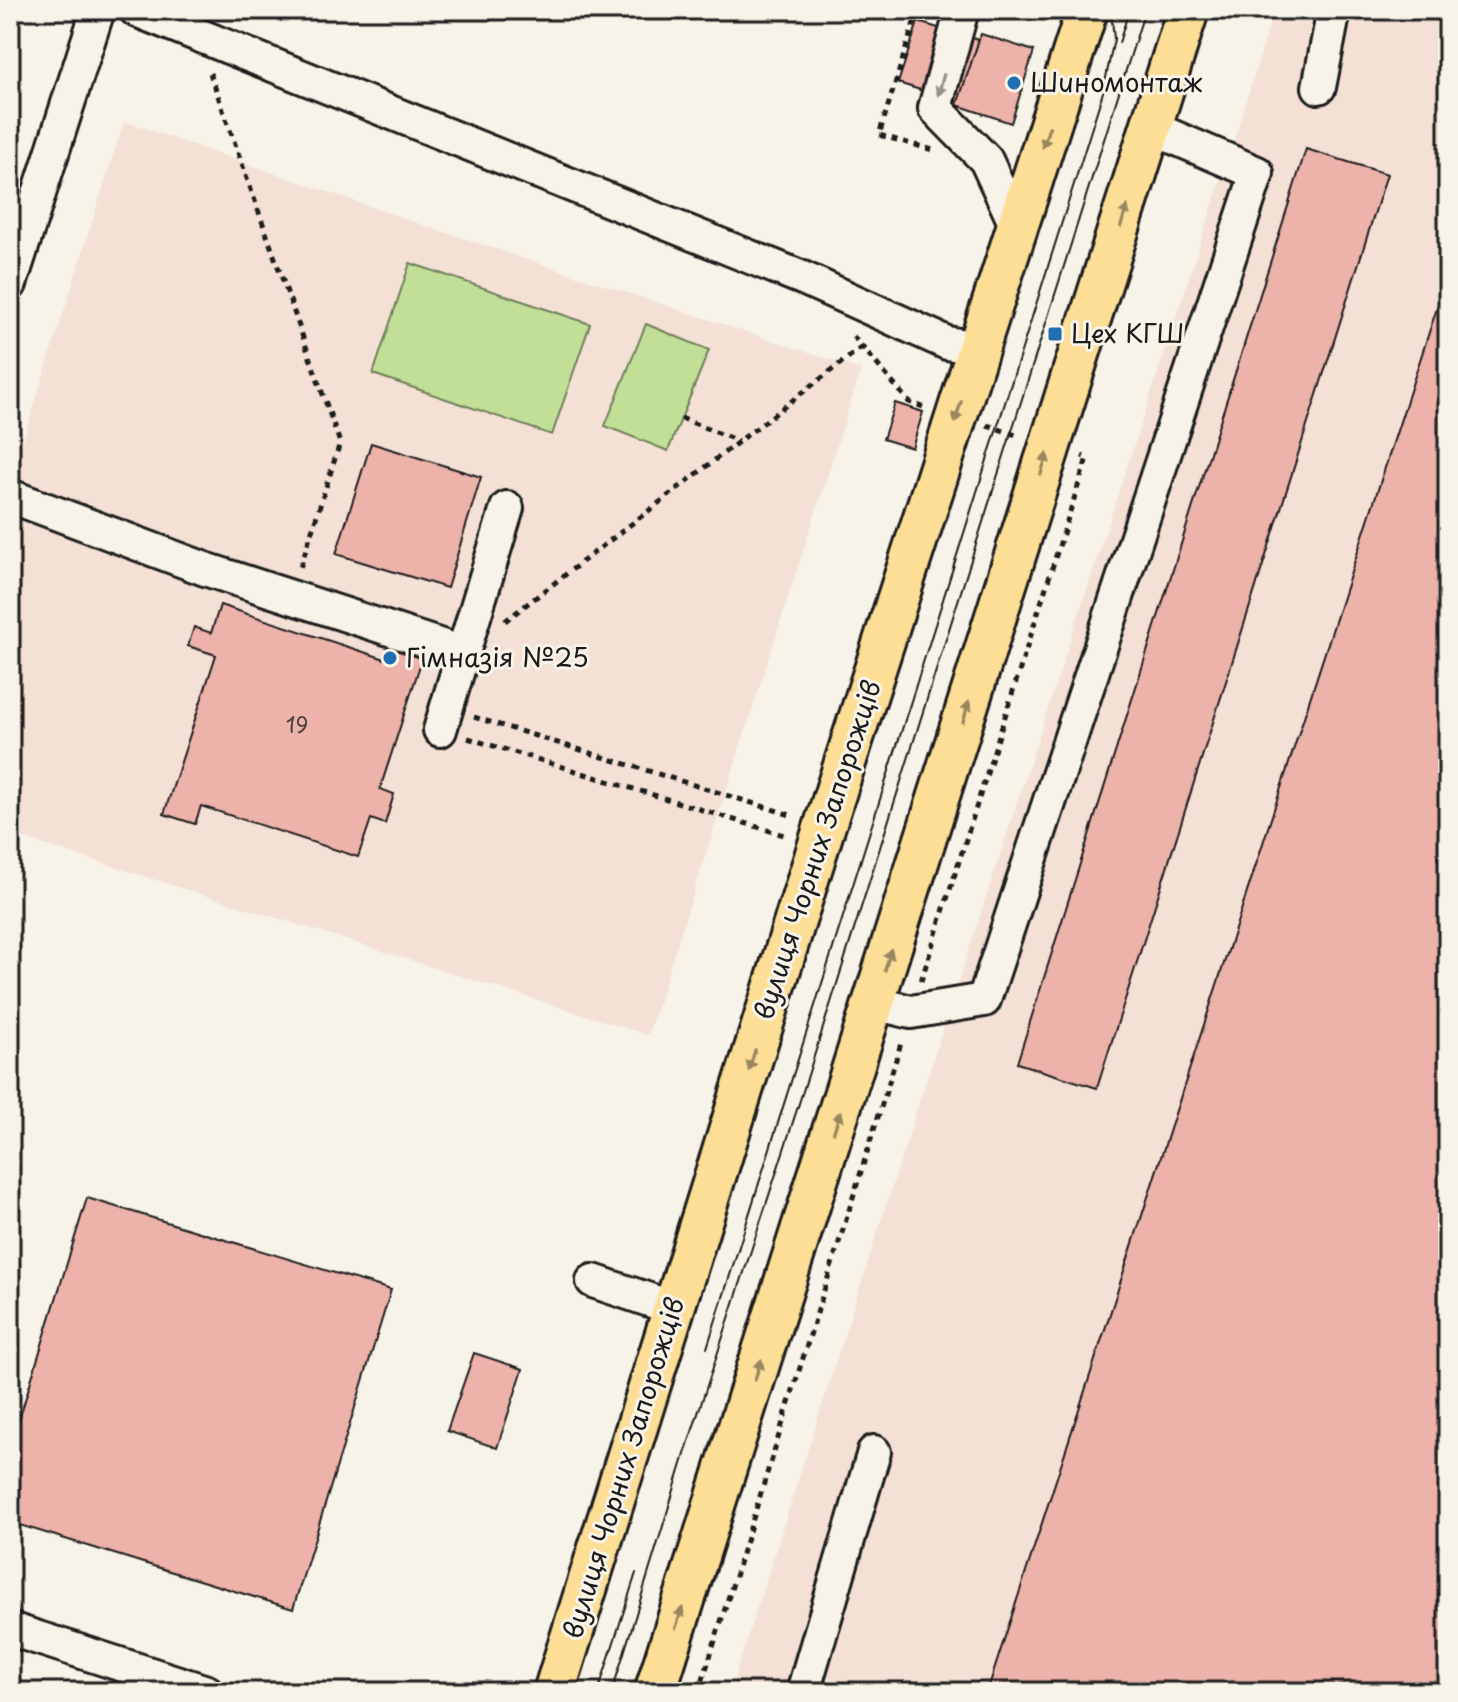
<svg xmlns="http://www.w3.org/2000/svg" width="1458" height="1702" font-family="'Playpen Sans',sans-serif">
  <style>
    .built { fill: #f4e0d5 }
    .green { fill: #c1df97; stroke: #6e7e5a; stroke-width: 2 }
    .building { fill: #edb2aa; stroke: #1c1c1c; stroke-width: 2 }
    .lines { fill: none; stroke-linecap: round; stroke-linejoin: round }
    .minor-casing { stroke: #1c1c1c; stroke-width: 38 }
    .major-casing { stroke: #1c1c1c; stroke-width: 46 }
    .path { stroke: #1c1c1c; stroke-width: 5; stroke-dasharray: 6 6; stroke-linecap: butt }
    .minor { stroke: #f7f3e8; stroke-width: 32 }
    .major { stroke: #fdde96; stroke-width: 40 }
    .tram { stroke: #1c1c1c; stroke-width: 2 }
    .oneway { fill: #94928c }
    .oneway2 { fill: #98875f }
    .poi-dot { fill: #1f6fb2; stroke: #f7f3e8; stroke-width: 3 }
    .labels { text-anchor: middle; stroke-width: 6; stroke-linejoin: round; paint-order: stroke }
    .number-label { font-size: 22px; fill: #504240 }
    .poi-label { font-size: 26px; fill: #1c1c1c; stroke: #f7f3e8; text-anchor: start }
    .street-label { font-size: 26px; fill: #1c1c1c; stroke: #f7f3e8 }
  </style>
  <rect width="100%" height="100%" fill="#f7f3e8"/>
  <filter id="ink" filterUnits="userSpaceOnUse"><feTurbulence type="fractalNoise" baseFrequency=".0125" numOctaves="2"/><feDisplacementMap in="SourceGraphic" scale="16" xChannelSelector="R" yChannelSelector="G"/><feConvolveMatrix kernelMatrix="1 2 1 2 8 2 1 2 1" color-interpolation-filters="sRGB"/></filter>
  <g filter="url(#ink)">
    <!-- built -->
    <g class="built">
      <path d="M1274,10h174v1682h-718l206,-642 302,-922z"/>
      <path d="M124,121l293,102 444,147 -213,665 -638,-201v-352z"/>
    </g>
    <!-- green -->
    <g class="green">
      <path d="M410,263l180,61 -38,111 -179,-61z"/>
      <path d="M646,324l63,26 -41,101 -63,-25z"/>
    </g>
    <!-- building -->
    <g class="building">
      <path d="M918,22l61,18 -20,62 -61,-19z"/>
      <path d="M981,34l53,17 -23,72 -54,-18z"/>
      <path d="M1306,149l81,25 -290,914 -80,-25z"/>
      <path d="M1448,274v1418h-440l-19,-6z"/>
      <path d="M895,403l28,9 -11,36 -29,-9z"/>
      <path d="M371,443l110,34 -34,111 -111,-34z"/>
      <path d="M220,605l168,55 5,-13 30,9 -43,133 14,5 -9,30 -14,-5 -13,38 -157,-51 -6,18 -31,-10 52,-159 -28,-9 6,-19 17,6z"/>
      <path d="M87,1198l304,92 -98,319 -283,-87v-73z"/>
      <path d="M474,1353l49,16 -26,79 -50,-17z"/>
    </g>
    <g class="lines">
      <defs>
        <g id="minor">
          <path d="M136,10l669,269 142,64 31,5"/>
          <path d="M962,10l-27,98 51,52 31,67"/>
          <path d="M1319,87l15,-77"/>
          <path d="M10,284l88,-274"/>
          <path d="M10,496l195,73 258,84 -23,77"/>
          <path d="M463,653l44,-145"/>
          <path d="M874,1003l37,9 73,-12 273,-827 -105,-45"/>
          <path d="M593,1281l80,27"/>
          <path d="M10,1629l197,63"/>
          <path d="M803,1692l71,-240"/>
        </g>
        <g id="major">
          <path d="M554,1692l271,-867 262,-815"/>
          <path d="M655,1692l533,-1682"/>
        </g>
      </defs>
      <!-- minor casing -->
      <use href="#minor" class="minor-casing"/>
      <!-- major casing -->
      <use href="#major" class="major-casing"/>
      <!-- path -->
      <g class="path">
        <path d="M918,10l-39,125 54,15"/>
        <path d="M210,73l130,370 -41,128"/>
        <path d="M853,336l56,66 14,5"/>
        <path d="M681,418l57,23"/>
        <path d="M987,425l32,11"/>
        <path d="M505,621l357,-274"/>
        <path d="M474,717l320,99"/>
        <path d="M468,738l319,98"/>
        <path d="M921,981l166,-523 -5,-2"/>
        <path d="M699,1692l203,-652"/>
      </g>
      <!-- minor -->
      <use href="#minor" class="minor"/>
      <!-- major -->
      <use href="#major" class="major"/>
      <!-- tram -->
      <g class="tram">
        <path d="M1119,43l10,-33"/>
        <path d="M707,1348l396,-1256 11,-53 -3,-29"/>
        <path d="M598,1692l38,-119"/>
        <path d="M612,1692l78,-254 113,-347 342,-1081"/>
      </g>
    </g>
    <!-- one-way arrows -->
    <defs><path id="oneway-solid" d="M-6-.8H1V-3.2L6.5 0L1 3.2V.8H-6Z" transform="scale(2)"/></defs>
    <use class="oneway" href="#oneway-solid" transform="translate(941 85) rotate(105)"/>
    <g class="oneway2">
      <use href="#oneway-solid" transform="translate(1046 137) rotate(108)"/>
      <use href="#oneway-solid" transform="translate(1124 216) rotate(-72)"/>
      <use href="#oneway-solid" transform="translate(958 412) rotate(107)"/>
      <use href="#oneway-solid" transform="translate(1044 464) rotate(-73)"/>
      <use href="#oneway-solid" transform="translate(966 712) rotate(-73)"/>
      <use href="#oneway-solid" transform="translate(888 960) rotate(-73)"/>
      <use href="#oneway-solid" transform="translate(752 1060) rotate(107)"/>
      <use href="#oneway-solid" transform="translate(837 1122) rotate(-72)"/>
      <use href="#oneway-solid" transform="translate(758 1370) rotate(-72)"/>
      <use href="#oneway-solid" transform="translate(679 1618) rotate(-72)"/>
    </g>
  </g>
  <!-- markers -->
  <g class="poi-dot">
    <circle cx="1014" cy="83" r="8"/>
    <rect x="1047" y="326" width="16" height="16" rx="4"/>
    <circle cx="390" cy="658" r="8"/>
  </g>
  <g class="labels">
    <!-- number labels -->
    <g class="number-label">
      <text x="297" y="733">19</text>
    </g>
    <!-- poi labels -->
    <g class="poi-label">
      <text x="1030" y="92">Шиномонтаж</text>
      <text x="1071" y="343">Цех КГШ</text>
      <text x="406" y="667">Гімназія №25</text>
    </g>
    <!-- street labels -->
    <g class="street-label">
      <text transform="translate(818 850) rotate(-72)" y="9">вулиця Чорних Запорожців</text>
      <text transform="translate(624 1468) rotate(-73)" y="9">вулиця Чорних Запорожців</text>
    </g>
  </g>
  <!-- margin -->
  <rect width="1458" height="1702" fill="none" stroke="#f7f3e8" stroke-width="40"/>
  <rect x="20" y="20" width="1418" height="1662" fill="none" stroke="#1c1c1c" stroke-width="3" filter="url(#ink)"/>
</svg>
